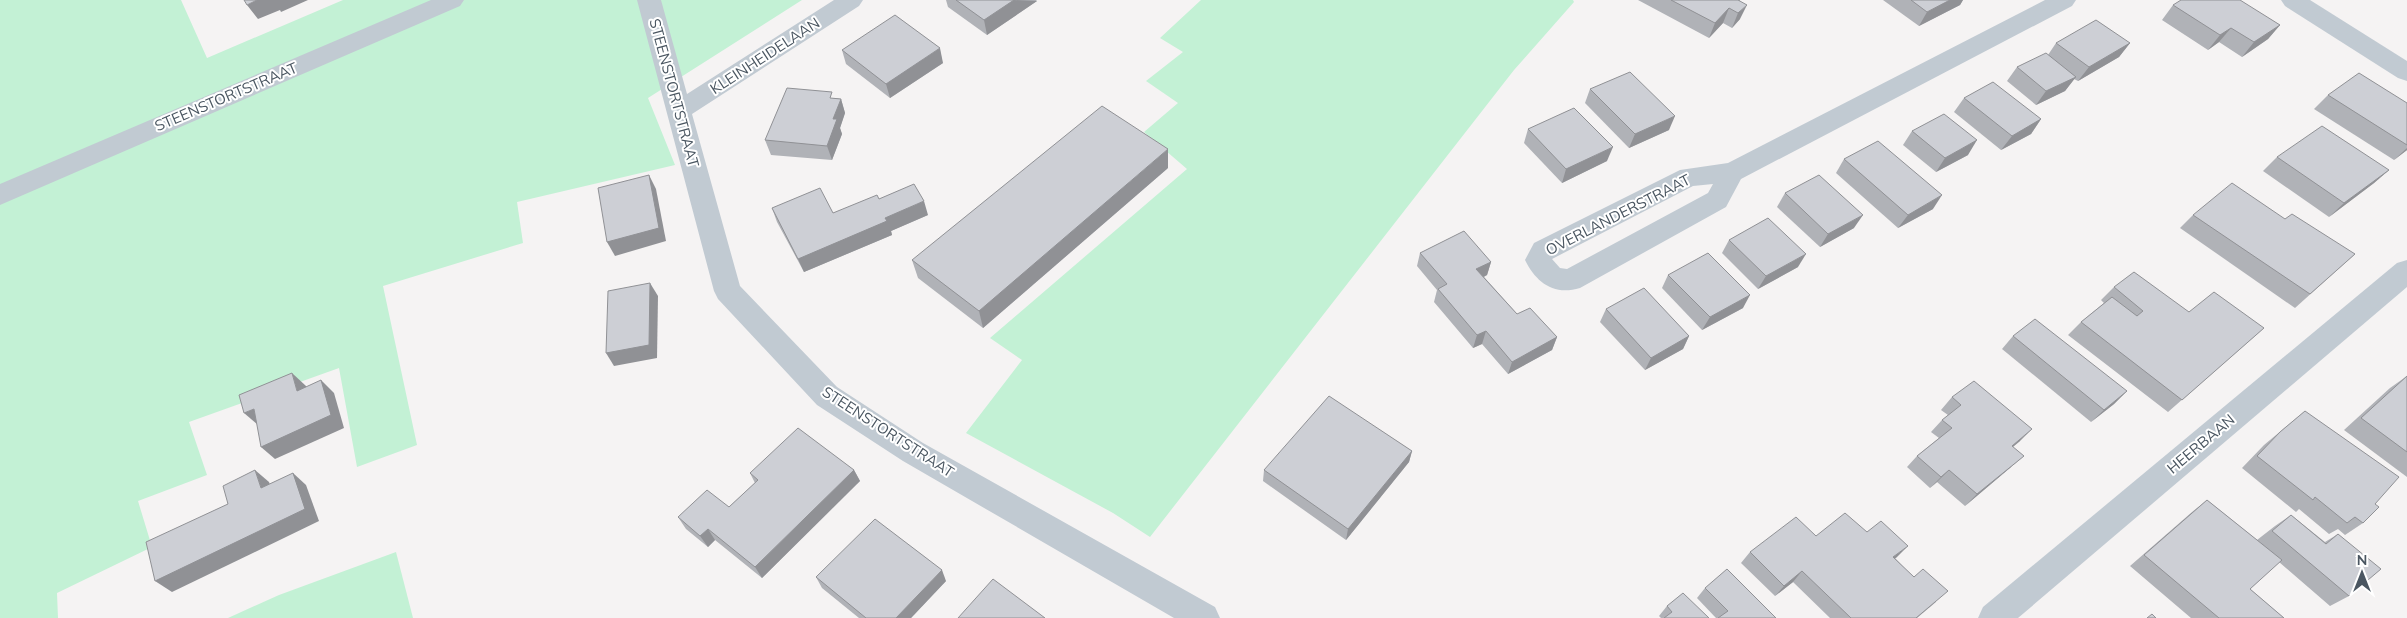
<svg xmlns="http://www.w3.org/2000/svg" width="2407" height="618" font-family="Mulish,sans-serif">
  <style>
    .green { fill: #c3f1d5 }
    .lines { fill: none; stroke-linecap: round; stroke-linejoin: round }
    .minor { fill: #c1cad2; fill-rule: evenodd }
    .wall { fill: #b0b2b7 }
    .shaded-wall { fill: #909195 }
    .building { fill: #cdcfd5; stroke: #909195 }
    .labels { text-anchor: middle; stroke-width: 4; stroke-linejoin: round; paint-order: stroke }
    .street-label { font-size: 15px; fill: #4a5661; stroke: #fff }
  </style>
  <rect width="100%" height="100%" fill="#f5f3f3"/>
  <!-- green -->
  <g class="green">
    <path d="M0,0h181l26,58 136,-58h459l-154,98 27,67 -158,37 6,41 -140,43 34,159 -60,22 -18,-99 -150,54 18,53 -69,26 14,46 -95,46 1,25h-58z"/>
    <path d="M1201,0h372l1,2 -60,68 -364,467 -37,-24 -147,-80 56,-73 -32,-22 197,-169 -43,-37 34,-29 -32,-22 37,-29 -23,-14z"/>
    <path d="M396,552l17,66h-185l51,-23z"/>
  </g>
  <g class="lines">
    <!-- minor -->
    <g class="minor">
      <path d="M431,0h33l-4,6 -460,199v-21z"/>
      <path d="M637,0h24l26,94 147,-94h29l-4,6 -167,108 48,172 97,101 86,56 292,164 5,11h-46l-271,-157 -86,-56 -99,-106 -4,-8z"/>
      <path d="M2045,0h31l-4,6 -331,173 -15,28 -146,81c-27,8 -44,-6 -55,-28l9,-17 146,-73 48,-7zM1713,184l-5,9 -141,76 -7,-1 -8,-9 141,-73z"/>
      <path d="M2281,0h29l97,61v20l-9,-3 -113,-72z"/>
      <path d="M2407,260v27l-389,331h-40l5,-11 414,-344z"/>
    </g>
  </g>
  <!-- wall -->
  <g class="wall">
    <path d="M946,0h90l1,1 -50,34 -39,-28z"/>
    <path d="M1638,0h102v19l-8,9 -9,-5 -14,15z"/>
    <path d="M1883,0h80l-3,5 -41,21z"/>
    <path d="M2173,5l107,20 -12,14 -26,18 -23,-15 -11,8 -46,-30z"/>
    <path d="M2056,43h74l-11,14 -41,24 -4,-2 -9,12 -29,14 -29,-24 10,-14 31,-12z"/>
    <path d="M842,50l101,13 -53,35 -44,-34z"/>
    <path d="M1590,89l79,41 -40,18 -44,-45z"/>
    <path d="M2328,95l79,8v47l-13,10 -80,-51z"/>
    <path d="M834,98l7,1 4,14 -5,15 2,6 -10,26 -61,-5 -6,-15z"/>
    <path d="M1964,98l77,21 -10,15 -30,16 -47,-38z"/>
    <path d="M1528,129l79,32 -45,22 -38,-40z"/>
    <path d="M1912,131l56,24 -32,17 -33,-27z"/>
    <path d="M2277,157l112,13 -15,13 -45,34 -66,-46z"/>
    <path d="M1844,159l89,50 -35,19 -62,-55z"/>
    <path d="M1168,168l-185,160 -65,-50 -6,-18z"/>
    <path d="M1785,193l69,35 -34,19 -43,-40z"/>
    <path d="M879,199l49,16 -37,16 1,4 -88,37 -27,-50 -5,-14 61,5z"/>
    <path d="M2193,215l92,4 70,35 -60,54 -115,-80z"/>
    <path d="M1729,240l69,27 -40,22 -36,-36z"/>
    <path d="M1420,253l71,9 -4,13 -3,2 33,37 40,23 -5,13 -44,24 -26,-30 -9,4 -39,-46 3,-12 -20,-24z"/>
    <path d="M1668,275l75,33 -41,22 -40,-42z"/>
    <path d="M2114,287l75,25 75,16 -96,84 -100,-77 13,-13 23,-19 -3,-3z"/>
    <path d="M1606,309l83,27 -6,13 -38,21 -45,-48z"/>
    <path d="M2013,336l114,55 -13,13 -23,18 -89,-73z"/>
    <path d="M2407,376v101l-63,-47 46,-42z"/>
    <path d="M1952,397l68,44 -7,6 -2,20 -46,39 -28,-24 -7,6 -23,-21 10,-11 22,-18 -8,-6 11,-12 6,-5 -7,-5z"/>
    <path d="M2305,411l70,93 -12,19 -18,12 -7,-6 -9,5 -30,-25 -3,3 -54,-44 22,-23z"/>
    <path d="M1412,451l-3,11 -63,78 -83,-59 1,-11z"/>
    <path d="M854,470l6,11 -98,97 -47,-38 -7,7 -22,-18 -8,-12 51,-10 26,-24 -5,-10z"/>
    <path d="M2207,500l50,40 18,-14 16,-11 34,27 13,-8 11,62 -19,10 -51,-44 -29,27 34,29h-93l-61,-52 62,-54z"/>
    <path d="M1867,532l30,25 -2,1 41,44 -19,16h-87l-37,-36 -18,14 -34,-33 9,-11 66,-16z"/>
    <path d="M816,577l130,4 -35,37h-52l-37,-30z"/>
    <path d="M1705,588l71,30h-60l-19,-20z"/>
    <path d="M1667,606l42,12h-48l-2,-2z"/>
  </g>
  <!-- shaded-wall -->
  <g class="shaded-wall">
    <path d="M257,0h51l-27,12 -1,-2 -22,9 -11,-14z"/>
    <path d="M1014,0l23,1 -50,34 -3,-15z"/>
    <path d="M1950,0h13l-3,5 -41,21 8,-14z"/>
    <path d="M1747,5l-7,14 -8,9 6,-15z"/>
    <path d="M1729,8l-6,15 -14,15 6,-15z"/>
    <path d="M2280,25l-12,14 -26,18 12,-15z"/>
    <path d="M2231,28l-12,14 -11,8 12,-15z"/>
    <path d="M2130,43l-11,14 -41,24 11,-14z"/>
    <path d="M940,48l3,15 -53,35 -4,-14z"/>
    <path d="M2076,77l-11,14 -29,14 10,-14z"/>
    <path d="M841,99l4,14 -5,15 2,6 -10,26 -5,-14 6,-27z"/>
    <path d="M1675,116l-6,14 -40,18 6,-14z"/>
    <path d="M2041,119l-10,15 -30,16 11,-14z"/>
    <path d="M1977,140l-9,15 -32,17 9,-14z"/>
    <path d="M1613,147l-6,14 -45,22 4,-14z"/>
    <path d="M2407,148v2l-13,10z"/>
    <path d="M1168,149v19l-185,160 -4,-17z"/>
    <path d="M2389,170l-15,13 -45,34 15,-14z"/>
    <path d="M649,175l7,14 10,52 -51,15 -8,-14z"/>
    <path d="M1942,195l-9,14 -35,19 10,-13z"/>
    <path d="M924,201l4,14 -37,16 1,4 -88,37 -6,-13 87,-41z"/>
    <path d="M1863,215l-9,13 -34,19 8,-13z"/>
    <path d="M1806,254l-8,13 -40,22 8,-13z"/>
    <path d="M1491,262l-4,13 -14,7 3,-13z"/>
    <path d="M650,283l8,13 -1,62 -43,8 -8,-13z"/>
    <path d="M1750,295l-7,13 -41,22 8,-13z"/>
    <path d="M1486,331l-4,13 -9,4 4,-13z"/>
    <path d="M1689,336l-6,13 -38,21 6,-12z"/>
    <path d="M1557,337l-5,13 -44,24 4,-12z"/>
    <path d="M292,373l14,13 4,17 -13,-12z"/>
    <path d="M321,380l13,13 10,35 -69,31 -14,-12z"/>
    <path d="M2127,391l-13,13 -23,18 13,-12z"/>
    <path d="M254,409l4,16 -14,-12z"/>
    <path d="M2032,429l-12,12 -20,16 12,-11z"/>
    <path d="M1412,451l-3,11 -63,78 2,-11z"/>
    <path d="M2024,456l-13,11 -46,39 12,-12z"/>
    <path d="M255,470l14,12 6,17 -14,-11z"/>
    <path d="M854,470l6,11 -98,97 -7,-11z"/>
    <path d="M1949,470l-12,12 -7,6 11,-11z"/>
    <path d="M293,473l13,12 13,36 -147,71 -17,-11z"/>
    <path d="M708,529l7,11 -7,7 -8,-11z"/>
    <path d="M1908,546l-11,11 -15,11 11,-11z"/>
    <path d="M942,570l4,11 -35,37h-15z"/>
    <path d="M1802,571l-9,11 -18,14 9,-10z"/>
  </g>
  <!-- building -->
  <g class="building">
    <path d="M244,0h13l-10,5z"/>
    <path d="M956,0h58l-30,20z"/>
    <path d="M1671,0h67l9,5 -9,8 -9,-5 -14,15z"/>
    <path d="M1911,0h39l-23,12z"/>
    <path d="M2181,0h59l40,25 -26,17 -23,-14 -11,7 -47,-30z"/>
    <path d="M895,15l45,33 -54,36 -44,-34z"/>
    <path d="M2096,20l34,23 -41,24 -33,-24z"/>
    <path d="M2046,53l30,24 -30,14 -29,-24z"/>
    <path d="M1630,72l45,44 -40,18 -45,-45z"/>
    <path d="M2359,73l48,30v42l-79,-50z"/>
    <path d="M1993,82l48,37 -29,17 -48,-38z"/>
    <path d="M787,88l45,4 -2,6 11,1 -8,20h4l-10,27 -62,-6z"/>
    <path d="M1102,106l66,43 -189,162 -67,-51z"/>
    <path d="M1574,108l39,39 -47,22 -38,-40z"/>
    <path d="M1944,114l33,26 -32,18 -33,-27z"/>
    <path d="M2322,126l67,44 -45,33 -67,-46z"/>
    <path d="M1878,141l64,54 -34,20 -64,-56z"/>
    <path d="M649,175l10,53 -52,14 -9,-54z"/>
    <path d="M1819,175l44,40 -35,19 -43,-41z"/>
    <path d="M2232,183l53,36 7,-5 63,40 -45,40 -117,-79z"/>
    <path d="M914,184l10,17 -39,17 2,3 -89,38 -26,-51 48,-20 13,25 44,-18 2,4z"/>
    <path d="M1768,218l38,36 -40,22 -37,-36z"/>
    <path d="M1464,231l27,31 -15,7 41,45 13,-6 27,29 -45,25 -26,-31 -9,4 -39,-46 9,-5 -27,-31z"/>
    <path d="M1708,253l42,42 -40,22 -42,-42z"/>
    <path d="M2134,272l55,40 25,-20 50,36 -82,72 -101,-78 31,-25 25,19 6,-5 -29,-24z"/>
    <path d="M650,283l-1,62 -43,8 2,-62z"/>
    <path d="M1644,288l45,48 -38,22 -45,-49z"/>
    <path d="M2035,319l92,72 -23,19 -91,-74z"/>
    <path d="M292,373l5,18 24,-11 10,35 -70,32 -7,-38 -10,4 -5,-18z"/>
    <path d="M2407,376v76l-46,-34z"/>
    <path d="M1974,381l58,48 -20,17 12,10 -47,38 -28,-24 -8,7 -24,-21 35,-28 -10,-8 19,-15 -9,-8z"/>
    <path d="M1329,396l83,55 -64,78 -84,-59z"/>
    <path d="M2305,411l94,66 -24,27 4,3 -16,16 -8,-6 -8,6 -32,-26 -2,3 -56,-44 23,-24z"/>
    <path d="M798,428l56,42 -99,97 -47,-38 -8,7 -22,-19 29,-27 22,17 29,-27 -8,-7z"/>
    <path d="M255,470l6,18 32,-15 12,36 -150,72 -9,-39 82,-38 -5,-18z"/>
    <path d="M2207,500l75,60 -32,29 34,29h-65l-75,-63z"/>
    <path d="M1845,513l22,19 14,-11 27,25 -15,11 21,20 9,-8 25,22 -32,27h-65l-49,-47 -18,15 -34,-34 46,-35 20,19z"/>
    <path d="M2291,515l35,29 12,-10 43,35 -32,27 -77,-65z"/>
    <path d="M875,519l67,51 -46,48h-30l-50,-41z"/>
    <path d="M1727,569l49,49h-58l10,-7 -23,-23z"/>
    <path d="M993,579l52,39h-87z"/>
    <path d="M1683,593l26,25h-45l8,-6 -5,-6z"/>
    <path d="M2152,614l4,4h-9z"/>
  </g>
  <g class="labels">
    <!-- street labels -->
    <g class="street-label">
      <text transform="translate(765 56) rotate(-33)" y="5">KLEINHEIDELAAN</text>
      <text transform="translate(674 93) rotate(75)" y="5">STEENSTORTSTRAAT</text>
      <text transform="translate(226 97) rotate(-23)" y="5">STEENSTORTSTRAAT</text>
      <text transform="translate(1618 215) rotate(-27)" y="5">OVERLANDERSTRAAT</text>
      <text transform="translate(888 432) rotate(33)" y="5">STEENSTORTSTRAAT</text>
      <text transform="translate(2201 444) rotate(-40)" y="5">HEERBAAN</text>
    </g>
  </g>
  <!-- north arrow -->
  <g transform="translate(2362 573)" stroke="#ffffff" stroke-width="4" paint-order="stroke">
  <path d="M0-4L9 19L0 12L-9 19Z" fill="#4a5661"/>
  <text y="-8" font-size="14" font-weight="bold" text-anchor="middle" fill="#4a5661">N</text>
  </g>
</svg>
